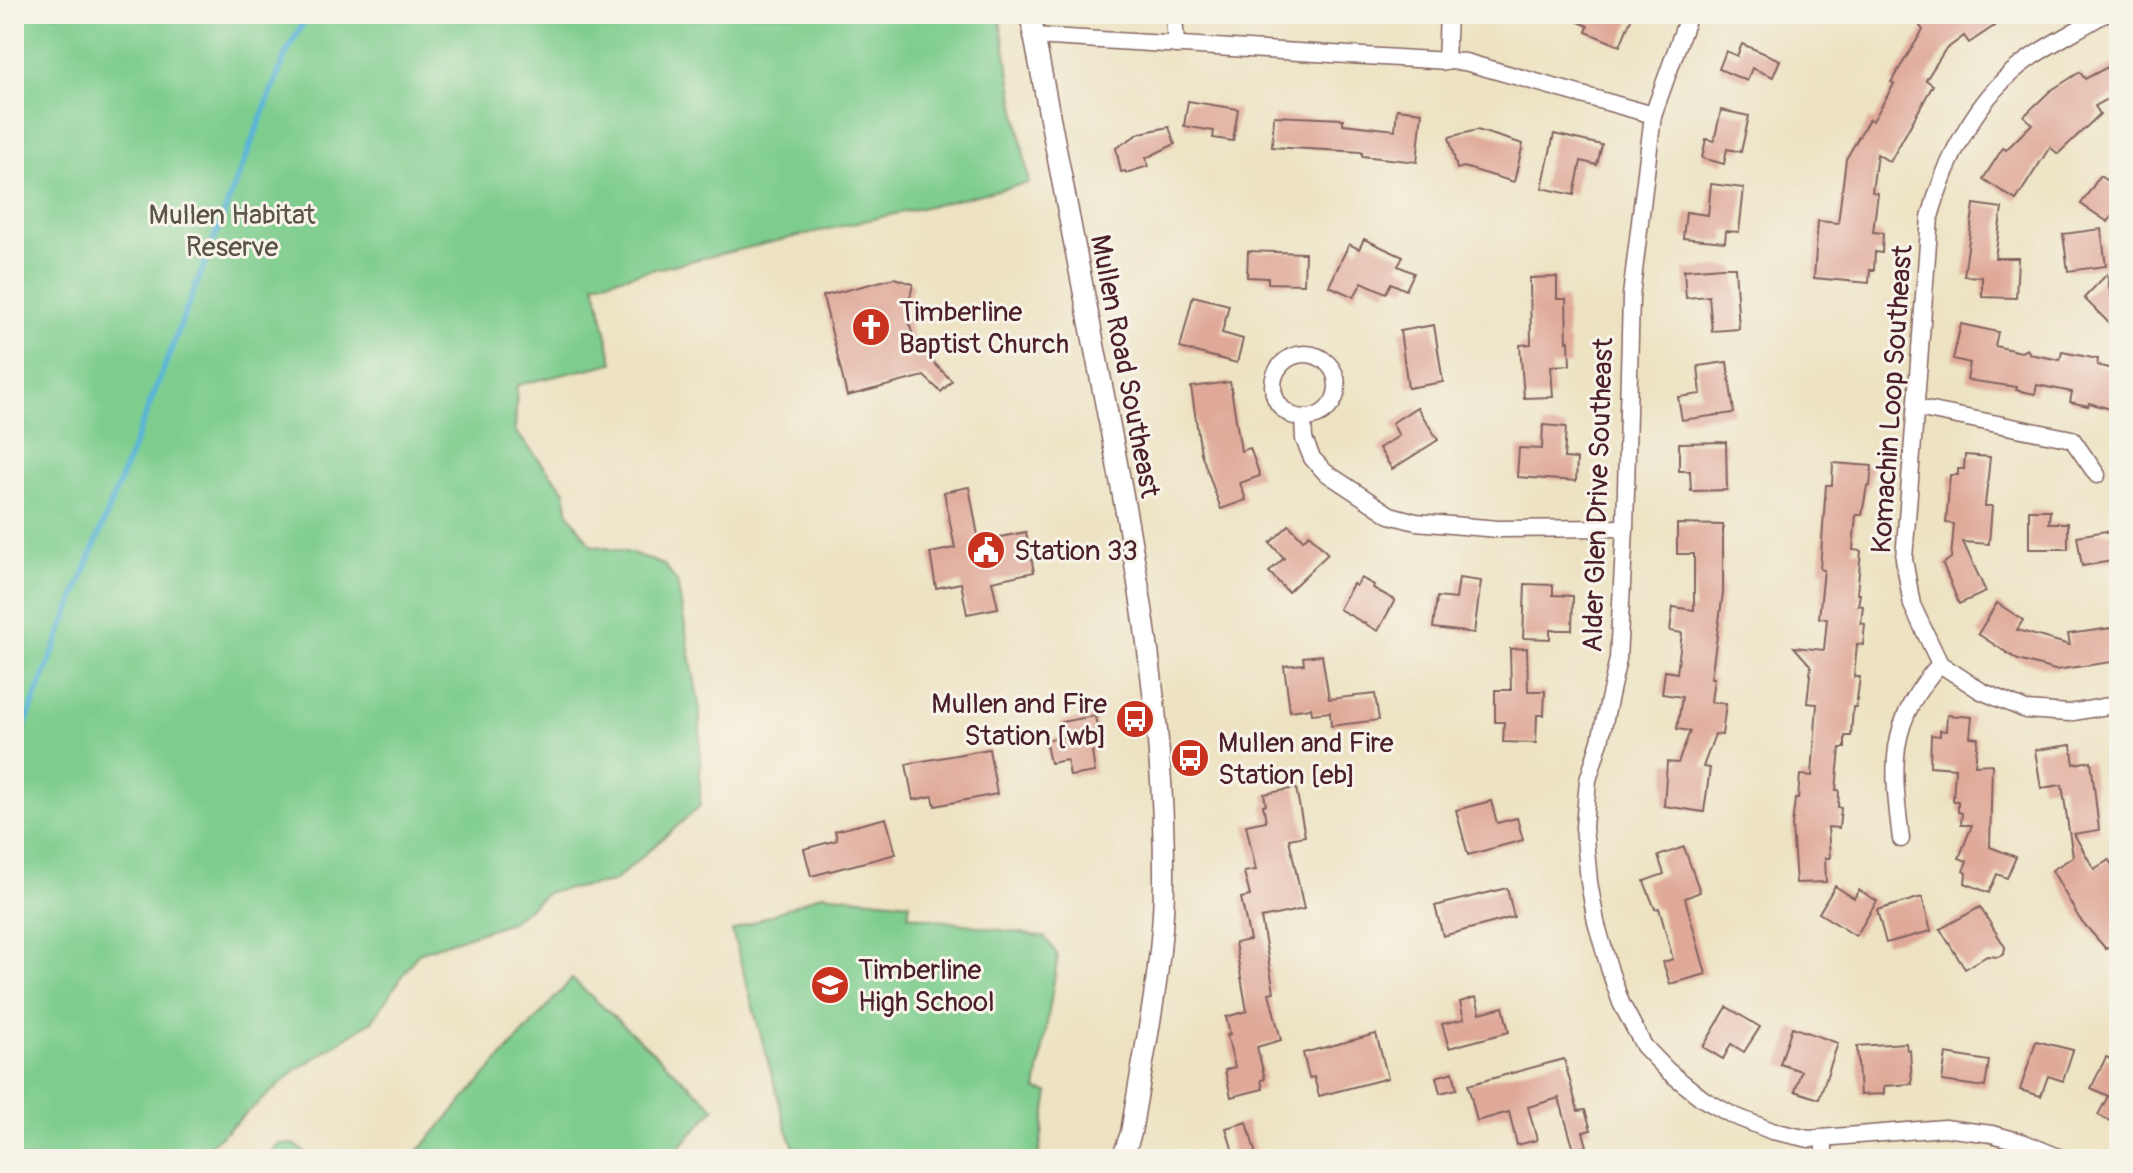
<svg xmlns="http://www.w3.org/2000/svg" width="2133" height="1173" font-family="Pangolin,sans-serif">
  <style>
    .green { fill: #7ecd8e; stroke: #64765c; stroke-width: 2 }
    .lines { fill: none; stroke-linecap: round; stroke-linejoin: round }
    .stream { stroke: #59b4d7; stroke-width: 6 }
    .building { fill: #dfa898 }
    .minor-casing { stroke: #836460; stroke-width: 19 }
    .tertiary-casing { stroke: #836460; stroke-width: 23 }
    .minor { stroke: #fff; stroke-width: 16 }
    .tertiary { stroke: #fff; stroke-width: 20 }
    .labels { text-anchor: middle; stroke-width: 6; stroke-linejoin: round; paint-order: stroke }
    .park-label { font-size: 28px; fill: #5a5349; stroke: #f7f3e8 }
    .poi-label { font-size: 28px; fill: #4a1f2b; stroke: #f7f3e8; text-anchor: start }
    .street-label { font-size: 28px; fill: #4a1f2b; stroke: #f7f3e8 }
  </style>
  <rect width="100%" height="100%" fill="#f7f3e8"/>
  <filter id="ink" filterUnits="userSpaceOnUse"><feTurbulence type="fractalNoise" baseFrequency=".0125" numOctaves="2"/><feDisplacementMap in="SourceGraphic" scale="16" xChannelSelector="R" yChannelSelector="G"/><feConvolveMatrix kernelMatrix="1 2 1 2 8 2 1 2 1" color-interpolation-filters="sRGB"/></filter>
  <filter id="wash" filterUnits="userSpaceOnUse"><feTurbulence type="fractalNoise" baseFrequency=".006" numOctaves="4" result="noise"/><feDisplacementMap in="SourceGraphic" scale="32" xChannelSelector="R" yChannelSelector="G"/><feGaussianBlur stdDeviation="1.8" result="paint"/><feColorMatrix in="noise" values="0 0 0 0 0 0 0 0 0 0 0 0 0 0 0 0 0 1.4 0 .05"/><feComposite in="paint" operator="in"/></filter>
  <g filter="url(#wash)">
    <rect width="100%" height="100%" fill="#ede3c3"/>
    <!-- green -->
    <g class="green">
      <path d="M14,14h985l30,169 -434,100 18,80 -96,22 -2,46 50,60 4,23 22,31 44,9 29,11 13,17 23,127v97l-87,76 -64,10 -39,30 -92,31 -46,68 -77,50 -101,88h-180z"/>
      <path d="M822,894l88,9 -2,12 137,22 13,19 -22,134 13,3 -11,66h-239l-12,-29 -55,-199z"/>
      <path d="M572,979l143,129 -46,51h-258z"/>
      <path d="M278,1144h16l19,15h-48z"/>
    </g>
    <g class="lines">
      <!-- stream -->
      <path class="stream" d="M14,753l272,-699 22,-40"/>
    </g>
    <g id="blocks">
      <!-- building -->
      <g class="building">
        <path d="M1561,14h72l-13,32 -34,-14 2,-6z"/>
        <path d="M1929,14h83l-43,29 -5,-7 -19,14 -19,30 7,5 -43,77 -13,-8 -5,38 6,1 -5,39 10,1 -1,20 -7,-1 -1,18h-4l-1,13 -55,-5 4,-57 20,2 8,-64 23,-40 4,2 21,-37 -3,-2 32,-52 -6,-8z"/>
        <path d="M1742,44l38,16 -7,17 -21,-9 -5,13 -28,-12 7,-18 11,5z"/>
        <path d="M2119,61v32l-24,13 5,8 -42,40 -8,-7 -34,53 -33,-21 20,-31 3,2 26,-26 -8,-8 26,-25 30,-19 5,7z"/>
        <path d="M1188,101l50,8 -5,32 -20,-3 1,-7 -30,-5z"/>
        <path d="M1397,109l25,3 -5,50 -55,-6v-4l-90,-5 2,-31 69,3v5l52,6z"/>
        <path d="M1721,110l28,6 -8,36 -14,-3 -3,15 -22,-6 4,-19 8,2z"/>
        <path d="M1169,127l6,17 -29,14 2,8 -22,7 -1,-2 -4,1 -5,-24 24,-15z"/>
        <path d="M1477,130l46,14 -9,38 -50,-15 -7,2 -8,-32z"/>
        <path d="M1554,134l48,11 -5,20 -16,-4 -7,34 -32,-7z"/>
        <path d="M2100,176l19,13v16l-11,17 -27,-18z"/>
        <path d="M1711,184l33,4 -5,44 -13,-1 -1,11 -42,-4 3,-26 22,3z"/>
        <path d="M1974,204l28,4 -7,50h23l-2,40 -34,-1v-20l-18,-1z"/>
        <path d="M2101,229l5,37 -38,5 -5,-37z"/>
        <path d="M1364,239l39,18 -5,9 16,7 -8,17 -15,-7 -5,10 -24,-11 -8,15 -25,-11 20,-42 10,5z"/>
        <path d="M1248,251l57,2 -1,31 -36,-1v-5l-21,-1z"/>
        <path d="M1722,267h13l4,62 -27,2 -3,-35 -23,2 -2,-28z"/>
        <path d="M2107,274l4,22 8,-8v45l-35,-35z"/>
        <path d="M1557,277v22h9l1,43 2,-1 1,24 -19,1 2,31 -29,1 -4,-53 11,-1 -1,-66z"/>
        <path d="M894,278l19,6 -6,27 7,32 38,38 -11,11 -17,-16 -77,20 -24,-100z"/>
        <path d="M1193,296l36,9 -7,28 21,6 -6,24 -57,-15z"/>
        <path d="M1961,324l37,8 -3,14 26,6 6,-3 3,5 30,6 2,-8 36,7 -1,6 22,6v36l-3,-1 -2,4 -25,-7 -1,3 -18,-4 2,-10 -35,-7 -2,9 -19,-4 1,-3 -50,-7 3,-17 -17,-4z"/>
        <path d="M1434,325l9,57 -35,6 -8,-57z"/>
        <path d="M1727,362l7,51 -52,7 -4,-23 23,-3 -3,-28z"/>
        <path d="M1230,382l11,69 9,-3 10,28 -20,7 6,17 -25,9 -20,-56 -10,-66z"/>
        <path d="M1417,407l21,33 -46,29 -13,-21 20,-12 -7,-13z"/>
        <path d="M1543,425l23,2 -2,31 13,1 -1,22 -59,-4 2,-29 23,1z"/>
        <path d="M1726,442l1,48 -36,1 -1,-20h-11v-28z"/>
        <path d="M1965,455l25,2 -5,49h7l-3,38 -26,-2 23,50 -27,12 -16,-40 8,-6 3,-34 -8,-1 4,-48h8v-6h6z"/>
        <path d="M1833,463l39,3 -2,20h-3l-5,29h-6l-3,35 8,1 -4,43h3l-2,11 5,1 -2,17 4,1 -2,21 -6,-1 -3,33h6l-4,30h-3l-2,29h-6v12h-5l-4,42h3l-1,17 3,1 -2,20 -11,-1 2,31h-5l1,24 -30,1 -4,-57 3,-27h3l2,-24 12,1 5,-72 -10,-1 4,-37 -17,-19 30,3 3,-31 -8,-1 5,-48 -4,-1 6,-84h6z"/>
        <path d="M969,487l10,54 47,-9 8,40 -42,9 6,27 -31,6 -6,-31 -25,5 -6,-35 25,-5 -11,-56z"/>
        <path d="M2029,510h21l-1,13h19v26h-39z"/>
        <path d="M1677,524l46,1v68l-12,85h3l-3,24 15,2 -4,31 -7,-1 -12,33 7,1 -6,44 -40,-6 3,-44 11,1 12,-32 -13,-2 5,-32 -20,-3 3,-23 12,2 5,-40 -12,-2 3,-24 21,3v-56h-17z"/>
        <path d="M1289,525l14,15 6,-6 19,20 -40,38 -19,-20 15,-14 -14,-15z"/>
        <path d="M2106,531l1,2 12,-1v28l-37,6 -5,-30z"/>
        <path d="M1361,578l13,7 -1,3 22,12 -17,31 -39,-22 14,-25 3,2z"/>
        <path d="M1459,578l22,3 -7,52 -41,-5 4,-31 19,2z"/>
        <path d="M1525,584l28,1v10l20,1 -1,34h-22v9l-27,-1z"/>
        <path d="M1997,603l26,17 -6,10 53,15 -2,-11 51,-7v34l-64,9 -37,-10 -40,-26z"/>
        <path d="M1527,648l1,43h17l-1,24h-7l-1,28 -33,-1 1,-20h-9v-32h16l-1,-41z"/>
        <path d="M1322,655l7,44 46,-5 4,26 -48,6 -1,-14 -18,2 -1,-6 -21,3 -6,-45 20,-2 -1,-7z"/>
        <path d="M1947,715l25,2 -2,20 8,1 -3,27 17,-1 -2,83 26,10 -9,21 -10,-4 -8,19 -24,-10 1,-10 -3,-2 4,-10 -8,-3 13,-33h-11l1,-12 -4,-1v-11h-5l2,-33 -25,-2 1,-31 9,1v-6l6,1z"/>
        <path d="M1095,716l4,21 -5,1 2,13 -4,1 3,20 -25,4 -3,-16 -17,3 -5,-23 18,-3 -2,-15z"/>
        <path d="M2071,745l3,19 17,-3 8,69 -25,4 20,35 15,-9 10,18v59l-13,12 -27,-31 -27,-48 21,-13 -11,-72 -21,3 -6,-38z"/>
        <path d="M989,749l8,45 -62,12 -2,-10 -20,4 -7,-36z"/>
        <path d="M1296,788l9,48 -16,3 15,70 -43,9 13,74 -5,1 12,47 -24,7 8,32 -4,1 2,9 -32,8 -6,-27 10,-3 -8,-32 3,-1 -4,-17 21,-6 -12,-68 15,-3 -9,-42 9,-2 -6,-24 12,-2 -10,-45 20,-4 -3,-16h3l-2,-11z"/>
        <path d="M1491,801l6,22 20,-5 6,22 -55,15 -12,-45z"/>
        <path d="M886,818l10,36 -85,22 -7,-27 33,-9 -2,-9z"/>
        <path d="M1684,847l16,45 -15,6 21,76 -36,10 -7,-22 10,-3 -14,-51 -4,1 -11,-28 20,-7 -6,-18z"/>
        <path d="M1835,886l19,12 5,-8 18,11 -21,35 -37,-23z"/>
        <path d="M1507,888l7,29 -71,19 -8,-30z"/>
        <path d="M1922,897l9,34 -45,12 -9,-33z"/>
        <path d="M1980,907l25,40 -1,7 -6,3 -11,-1 -22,13 -25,-40z"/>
        <path d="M1476,997l4,16 23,-6 6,25 -60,16 -7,-24 22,-5 -4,-17z"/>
        <path d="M1727,1007l33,20 -16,25 -13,-8 -8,15 -20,-12z"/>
        <path d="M1792,1027l46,16 -19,56 -24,-8 6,-20 -21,-7z"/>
        <path d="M1376,1034l12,44 -69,18 -5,-19 -5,1 -6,-25z"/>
        <path d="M2036,1041l37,9 -10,31 -15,-5 -7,20 -21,-6z"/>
        <path d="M1906,1043l1,7h3l2,34 -28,2v8l-24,1 -3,-49z"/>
        <path d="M1946,1054l43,7 -4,26 -43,-6z"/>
        <path d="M2106,1057l13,6v62l-21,-10 10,-19 -17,-8z"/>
        <path d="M1564,1059l14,52 7,-1 6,20 -8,2 4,14 -13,4 -15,-52 -31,9 9,33 -20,5 -8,-33 -32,9 -9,-36z"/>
        <path d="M1453,1072l4,17 -17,4 -4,-16z"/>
        <path d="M1247,1122l10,37h-22l-9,-31z"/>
      </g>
    </g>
  </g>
  <g filter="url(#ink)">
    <use href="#blocks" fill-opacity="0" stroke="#836460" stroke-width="2"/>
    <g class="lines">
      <defs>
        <g id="minor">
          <path d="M1174,14l2,31"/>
          <path d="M1689,14l-36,101 -22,181 -6,232 -7,131 -18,82 -12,39 -4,47 5,55 7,40 14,49 11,32 23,43 24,25 35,28 29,16 40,16 37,8 135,-11 48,6 30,8 41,17"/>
          <path d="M2104,14c-24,15 -51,28 -74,44 -52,36 -84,100 -100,159l-26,342 8,46 28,59 41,27 45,19 43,3 50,-9"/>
          <path d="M1034,36l431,26 188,53"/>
          <path d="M1446,62l2,-48"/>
          <circle cx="1305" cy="386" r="32"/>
          <path d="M1917,408l155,31 25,36"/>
          <path d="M1303,418l1,21 8,19 13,14 65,43 26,7 82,7 127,-1"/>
          <path d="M1901,839c-9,-72 -14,-118 39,-175"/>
          <path d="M1824,1138v21"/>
        </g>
        <path id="tertiary" d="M1030,14c24,129 50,258 75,387 31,158 60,318 59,480 0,84 -20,169 -33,252l-9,26"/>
      </defs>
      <!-- minor casing -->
      <use href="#minor" class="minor-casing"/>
      <!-- tertiary casing -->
      <use href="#tertiary" class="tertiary-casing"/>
      <!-- minor -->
      <use href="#minor" class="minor"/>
      <!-- tertiary -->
      <use href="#tertiary" class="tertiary"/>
    </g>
  </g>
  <!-- icons -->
  <defs>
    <symbol id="church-disc" viewBox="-11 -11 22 22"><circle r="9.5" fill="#c8321e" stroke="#f7f3e8"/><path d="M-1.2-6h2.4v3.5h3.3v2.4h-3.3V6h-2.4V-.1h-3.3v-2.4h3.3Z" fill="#fff"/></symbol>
    <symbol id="civic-disc" viewBox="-11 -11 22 22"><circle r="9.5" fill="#c8321e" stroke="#f7f3e8"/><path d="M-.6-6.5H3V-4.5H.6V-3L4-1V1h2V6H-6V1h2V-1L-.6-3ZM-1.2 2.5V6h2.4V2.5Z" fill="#fff"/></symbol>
    <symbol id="bus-disc" viewBox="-11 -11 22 22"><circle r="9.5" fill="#c8321e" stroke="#f7f3e8"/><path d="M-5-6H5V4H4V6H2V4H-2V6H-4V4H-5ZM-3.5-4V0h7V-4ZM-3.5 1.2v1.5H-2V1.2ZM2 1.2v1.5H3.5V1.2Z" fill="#fff"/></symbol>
    <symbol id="school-disc" viewBox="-11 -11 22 22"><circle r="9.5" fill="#c8321e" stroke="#f7f3e8"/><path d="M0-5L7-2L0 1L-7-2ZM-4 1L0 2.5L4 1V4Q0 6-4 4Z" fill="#fff"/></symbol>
  </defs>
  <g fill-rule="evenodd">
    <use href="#church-disc" x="849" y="305" width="44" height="44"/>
    <use href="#civic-disc" x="964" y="528" width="44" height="44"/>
    <use href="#bus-disc" x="1113" y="697" width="44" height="44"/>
    <use href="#bus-disc" x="1168" y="736" width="44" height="44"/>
    <use href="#school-disc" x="808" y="963" width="44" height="44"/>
  </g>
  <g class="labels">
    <!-- park labels -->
    <g class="park-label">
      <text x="232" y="224">Mullen Habitat<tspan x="232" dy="32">Reserve</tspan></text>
    </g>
    <!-- poi labels -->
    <g class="poi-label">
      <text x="899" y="321">Timberline<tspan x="899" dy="32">Baptist Church</tspan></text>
      <text x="1014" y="560">Station 33</text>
      <text x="1107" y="713" text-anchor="end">Mullen and Fire<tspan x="1107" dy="32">Station [wb]</tspan></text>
      <text x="1218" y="752">Mullen and Fire<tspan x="1218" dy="32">Station [eb]</tspan></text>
      <text x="858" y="979">Timberline<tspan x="858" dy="32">High School</tspan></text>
    </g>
    <!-- street labels -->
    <g class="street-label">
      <text transform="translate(1126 366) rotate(79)" y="10">Mullen Road Southeast</text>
      <text transform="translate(1891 399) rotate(-86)" y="10">Komachin Loop Southeast</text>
      <text transform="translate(1597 495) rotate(-88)" y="10">Alder Glen Drive Southeast</text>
    </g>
  </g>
  <!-- margin -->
  <rect width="2133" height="1173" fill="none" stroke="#f7f3e8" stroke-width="48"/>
</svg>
